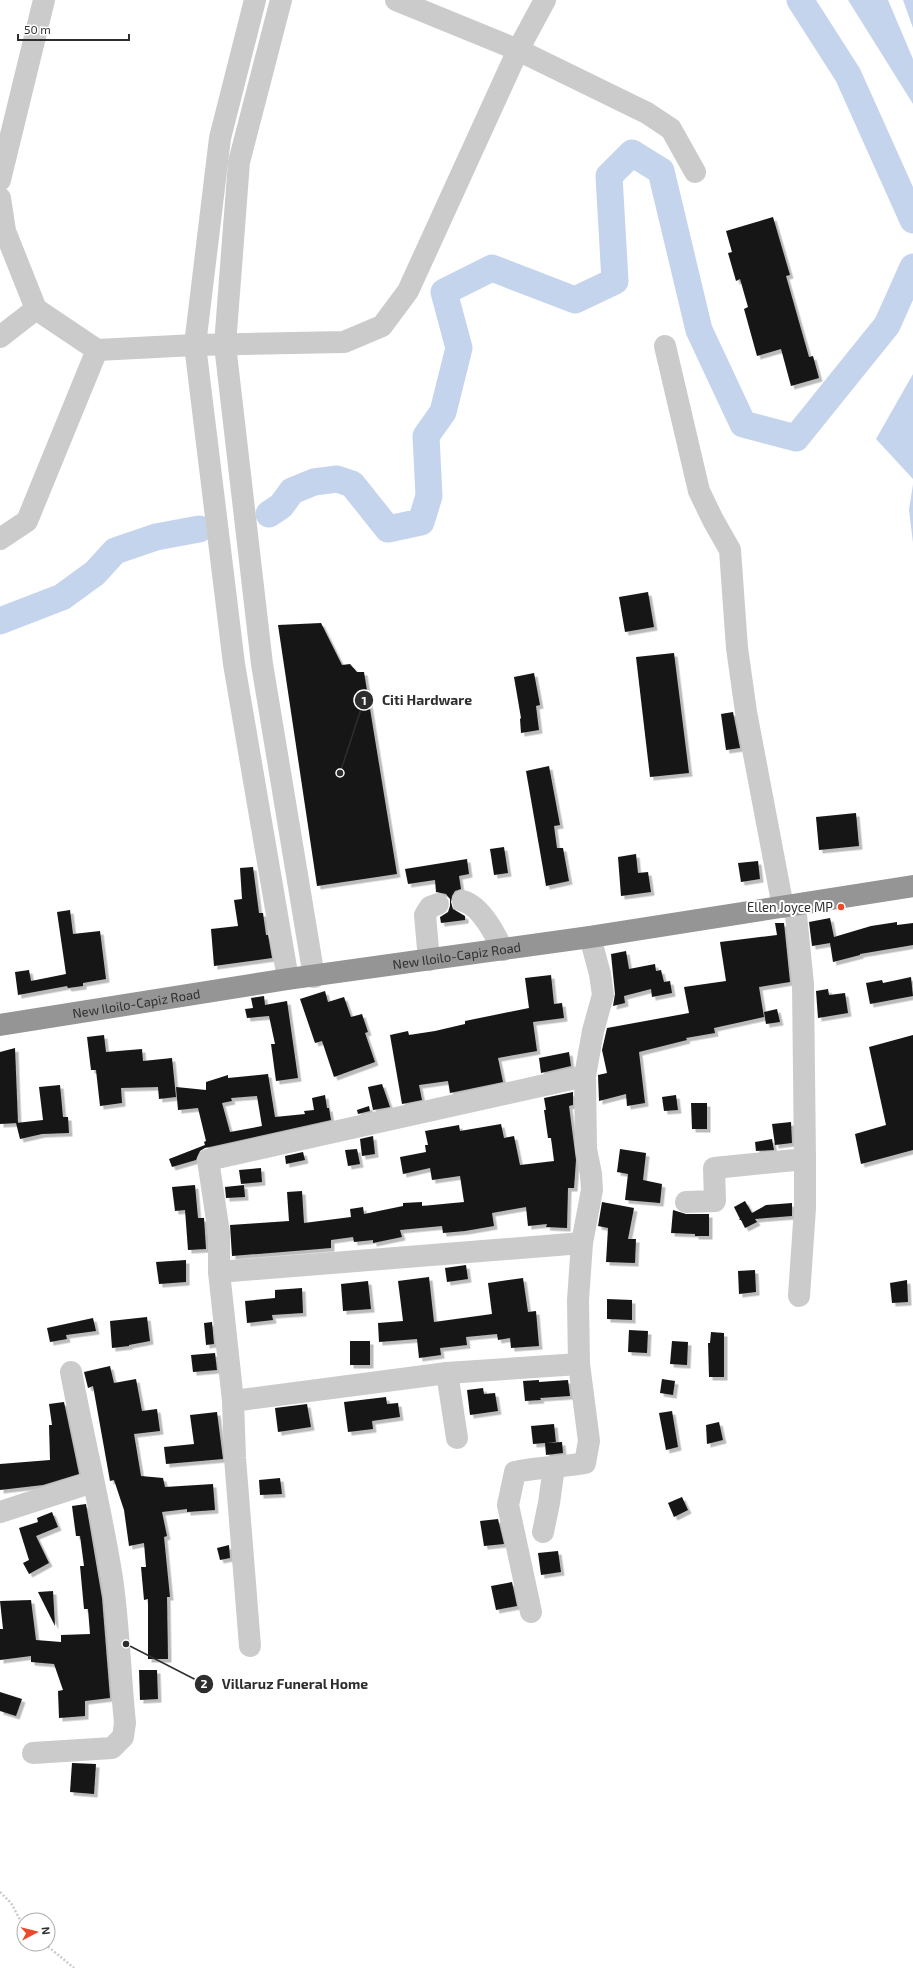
<svg xmlns="http://www.w3.org/2000/svg" width="913" height="1968" font-family="'Exo 2',sans-serif">
  <style>
    .water { fill: #c5d4ed }
    .lines { fill: none; stroke-linecap: round; stroke-linejoin: round }
    .river { stroke: #c5d4ed; stroke-width: 27 }
    .building { fill: #151515; fill-rule: evenodd; filter: url(#shadow) }
    .path { stroke: #cbcbcb; stroke-width: 2.5; stroke-dasharray: 2 2; stroke-linecap: butt }
    .minor { stroke: #cbcbcb; stroke-width: 22 }
    .highway { stroke: #959595; stroke-width: 22 }
    .poi-dot { fill: #ec4928; stroke: #fff; stroke-width: 1.5 }
    .labels { text-anchor: middle; stroke-width: 4; stroke-linejoin: round; paint-order: stroke }
    .poi-label { font-size: 13px; fill: #2e2e2e; stroke: #fff; text-anchor: end }
    .street-label { font-size: 13px; fill: #2e2e2e; stroke: #fff }
    .leader { fill: none; stroke: #2e2e2e; stroke-width: 1.5 }
    .callout-dot { fill: #2e2e2e; stroke: #fff; stroke-width: 1.5 }
    .mark-label { font-size: 12px; text-anchor: middle; font-weight: bold; fill: #fff }
    .callout-label { font-size: 14px; text-anchor: middle; font-weight: bold; fill: #2e2e2e; stroke: #fff; stroke-width: 4; stroke-linejoin: round; paint-order: stroke }
  </style>
  <defs>
    <filter id="shadow"><feDropShadow dx="3.5" dy="3.5" stdDeviation="0" flood-color="#0004"/></filter>
  </defs>
  <rect width="100%" height="100%" fill="#fff"/>
  <!-- water -->
  <g class="water">
    <path d="M848,0h40l25,59v45z"/>
    <path d="M903,0h10v28z"/>
    <path d="M913,374v105l-37,-40z"/>
    <path d="M913,484v59l-4,-33z"/>
  </g>
  <g class="lines">
    <!-- river -->
    <g class="river">
      <path d="M800,0l48,75 65,145"/>
      <path d="M269,514l12,-8 11,-15 22,-9 23,-3 15,5 36,45 33,-7 8,-26 -3,-60 17,-24 16,-64 -15,-56 48,-24 83,32 40,-19 -6,-105 23,-23 29,18 38,159 44,94 53,14 91,-113 26,-58"/>
      <path d="M0,621l62,-24 33,-24 20,-22 41,-14 43,-8"/>
    </g>
  </g>
  <!-- building -->
  <g class="building">
    <path d="M773,217l17,58 -4,1 23,81 4,-1 6,22 -28,8 -10,-37 -24,7 -13,-47 4,-2 -8,-28 -4,2 -8,-28 4,-1 -6,-21z"/>
    <path d="M648,592l6,35 -29,5 -6,-35z"/>
    <path d="M321,623l21,42 8,-1 7,8h7l33,202 -80,12 -39,-261z"/>
    <path d="M674,653l15,120 -39,4 -14,-120z"/>
    <path d="M534,673l6,32 -4,1 3,24 -18,3 -1,-14 1,-1 -7,-41z"/>
    <path d="M733,712l7,36 -14,2 -5,-36z"/>
    <path d="M549,766l11,59 -6,1 3,22h6l6,33 -23,5 -20,-115z"/>
    <path d="M856,813l3,33 -40,4 -3,-33z"/>
    <path d="M504,847l4,26 -14,2 -4,-26z"/>
    <path d="M636,854l2,19 10,-1 3,20 -30,4 -3,-39z"/>
    <path d="M467,859l2,15 -10,2 2,13 -6,2 -3,5 -1,6 2,7 12,7v4l-24,3 -1,-6 8,-5 2,-6v-7l-4,-5 -10,-2 -1,-12 -27,4 -3,-15z"/>
    <path d="M758,861l2,18 -19,3 -3,-19z"/>
    <path d="M253,867l6,46h4l3,22h2l4,23 -58,8 -3,-37 27,-3 -4,-26 8,-1 -2,-31z"/>
    <path d="M70,910l3,24 27,-3 6,48 -23,4v3l-15,2 -1,-2 -49,9 -3,-23 14,-2 2,11 35,-7 -9,-62z"/>
    <path d="M830,918l4,19 37,-11 26,-4v3l16,-2v22l-53,9v1l-27,7 -3,-19 -18,3 -3,-24z"/>
    <path d="M775,923h9l6,59 -31,5 5,30 -50,11 1,5 -29,5 1,2 -48,12 6,51 -18,3 -1,-12 -27,7 -1,-26 9,-2 -5,-23 5,-22 82,-15 -5,-26 42,-6 -6,-39 57,-7z"/>
    <path d="M626,951l3,18 26,-5 1,7 5,-1 3,12 6,-1 2,12 -20,4 -1,-8 -27,7 1,7 -12,3 2,-12 -4,-40z"/>
    <path d="M551,975l3,29 8,-1 2,15 -31,4 4,29 -39,7 5,24 -53,11 -2,-12 -29,4 3,15 -20,4 -12,-69 18,-4 1,4 26,-4 30,-7v-3l64,-13 -4,-30z"/>
    <path d="M911,977l2,19 -43,8 -4,-21 16,-3 1,3z"/>
    <path d="M828,989l1,6 16,-2 3,20 -30,5 -2,-27z"/>
    <path d="M325,991l3,11 16,-5 7,20 11,-3 6,18 -3,1 10,29 -41,15 -12,-36 -7,2 -15,-44z"/>
    <path d="M264,996l1,9 22,-4 11,77 -22,3 -5,-37h4l-6,-28 -22,2 -2,-9 8,-1 -2,-10z"/>
    <path d="M777,1009l3,13 -14,2 -2,-12z"/>
    <path d="M104,1035l2,17 36,-3 1,12 29,-3 4,39 -17,2 -1,-12 -37,1 1,15 -22,3 -4,-36h-5l-4,-33z"/>
    <path d="M913,1035v115l-52,14 -6,-30 31,-9 -17,-78z"/>
    <path d="M15,1048l3,75 -18,1v-72z"/>
    <path d="M569,1052l2,14 -30,7 -2,-15z"/>
    <path d="M268,1074l7,43 30,-3 -1,-3 10,-1 -2,-12 13,-3 2,13h2l2,12 -126,28 -5,3 -4,9 -24,7 -3,-8 36,-14 -1,-3 2,-1 -8,-33 -20,2 -2,-23 30,3v-8l22,-7v3zM257,1096l5,30 -32,6 -8,-29 10,-2 -1,-3z"/>
    <path d="M382,1084l8,23 -17,3 -5,-23z"/>
    <path d="M60,1085l3,32h5l1,16 -27,1 -22,5 -4,-16 27,-3 -4,-33z"/>
    <path d="M573,1092v13l-4,1 7,54 -2,28h-6l-1,40 -21,-1 1,-3 -19,2 -2,-19 -34,6 2,13 -29,5 -22,2 -1,-7 -42,4 2,7 -29,6v-3l-19,2 -1,-5 -22,3v8l-99,8 -2,-31 59,-4 -2,-29 15,-1 2,32 47,-6 -1,-8 13,-2 1,7 39,-8v-3l19,-1v4l42,-4 -4,-26 -28,4 -2,-12 -27,6 -3,-17 26,-5 -1,-7h3l-3,-14 34,-6 1,6 41,-7 3,14 10,-2 6,29 34,-4 -3,-23h-3l-4,-28h2l-2,-12z"/>
    <path d="M676,1095l2,15 -14,1 -2,-14z"/>
    <path d="M691,1103h16v26h-15z"/>
    <path d="M369,1106l1,5 -12,3 -1,-4z"/>
    <path d="M791,1122l1,21 -17,2 -3,-21z"/>
    <path d="M373,1136l2,18 -13,2 -2,-17z"/>
    <path d="M772,1139l2,11 -18,1 -1,-9z"/>
    <path d="M357,1149l3,15 -12,2 -3,-16z"/>
    <path d="M620,1149l26,4 -3,27 19,4 -2,19 -35,-3 3,-26 -11,-2z"/>
    <path d="M303,1152l2,8 -19,4 -1,-8z"/>
    <path d="M261,1168l1,14 -21,2 -2,-14z"/>
    <path d="M195,1185l3,33h6l2,31 -18,1 -3,-40 -10,1 -3,-24z"/>
    <path d="M244,1185l1,12 -19,1 -1,-11z"/>
    <path d="M745,1201l7,12 14,-8 26,-2v13l-37,3 2,3 -12,6 -4,-8h-2l1,-1 -6,-12z"/>
    <path d="M602,1202l32,6 -6,31h8l-1,24 -29,-1 2,-34 -10,-2z"/>
    <path d="M673,1210l13,4h23v22h-14v-2l-24,-1z"/>
    <path d="M186,1260v22l-27,2 -3,-22z"/>
    <path d="M466,1265l2,14 -21,3 -2,-14z"/>
    <path d="M755,1270l1,22 -17,2 -1,-23z"/>
    <path d="M429,1277l5,45 58,-8 -4,-31 35,-5 5,34 8,-1 3,35 -28,2 -1,-10 -12,2 -1,-6 -31,3 1,8 -27,3 1,7 -22,3 -2,-19 -38,3 -1,-19 25,-2 -5,-40z"/>
    <path d="M907,1280l1,22 -16,1 -2,-20z"/>
    <path d="M368,1281l3,28 -28,2 -2,-27z"/>
    <path d="M302,1288l1,25 -31,2 1,5 -26,3 -2,-22 30,-3v-8z"/>
    <path d="M607,1299l25,1v20l-25,-1z"/>
    <path d="M147,1317l3,24 -21,4v1l-17,2 -2,-27z"/>
    <path d="M93,1318l3,13 -30,4 1,4 -17,3 -3,-14z"/>
    <path d="M212,1322l2,22 -8,1 -2,-22z"/>
    <path d="M629,1330l19,1 -1,22 -19,-1z"/>
    <path d="M711,1332l13,1v44h-15l-1,-34h2z"/>
    <rect x="350" y="1341" width="20" height="24"/>
    <path d="M672,1341l16,1 -1,23 -17,-1z"/>
    <path d="M215,1353l2,17 -24,2 -2,-17z"/>
    <path d="M110,1366l4,17 22,-4 6,32 15,-2 3,22 -26,3 7,42 22,2 2,9 48,-3 2,26 -28,2v-3l-25,3 5,24 -3,1 6,60h-3l1,62h-20v-60l-4,1 -3,-33h5l-2,-24 -15,3 -5,-36 -10,-30 -4,1 -17,-95 -5,2 -4,-16z"/>
    <path d="M662,1379l13,2 -2,14 -13,-2z"/>
    <path d="M539,1380v2l29,-2 2,16 -30,2 1,2 -16,1 -2,-20z"/>
    <path d="M483,1388l1,6 11,-1 3,18 -28,4 -3,-25z"/>
    <path d="M386,1397l1,7 11,-1 2,14 -28,4 1,8 -25,3 -4,-30z"/>
    <path d="M64,1402l15,72 -36,11 -43,5v-26l50,-4 -1,-35h3l-3,-21z"/>
    <path d="M307,1404l4,23 -33,5 -3,-24z"/>
    <path d="M672,1411l6,36 -12,3 -7,-37z"/>
    <path d="M217,1412l6,47 -57,5 -2,-17 30,-3 -4,-29z"/>
    <path d="M719,1422l4,18 -16,4 -1,-19z"/>
    <path d="M554,1424l2,19h-9l15,-1 1,11 -17,2 -1,-12 -12,1 -2,-18z"/>
    <path d="M280,1478l2,16 -22,1 -1,-15z"/>
    <path d="M682,1497l6,13 -14,7 -6,-14z"/>
    <path d="M86,1504l16,94 8,100 -25,3v15l-26,2 -1,-27 5,-1 -9,-26 -23,-2v-6l-31,4v-31h3l-3,-28 31,-1 5,40 25,2v-7l29,-1 -2,-25h-4l-4,-43h4l-4,-30h-4l-4,-30z"/>
    <path d="M52,1512l6,15 -22,9 13,27 -20,11 -6,-11 6,-3 -10,-32 19,-6 -1,-4z"/>
    <path d="M498,1519l6,25 -20,2 -4,-25z"/>
    <path d="M229,1545l1,13 -10,2 -3,-12z"/>
    <path d="M558,1551l3,21 -20,3 -3,-22z"/>
    <path d="M512,1582l5,24 -21,4 -5,-24z"/>
    <path d="M53,1591l2,35 -17,-34z"/>
    <path d="M139,1670h18l1,29 -18,1z"/>
    <path d="M0,1692l22,7 -6,17 -16,-5z"/>
    <path d="M72,1763l24,1 -2,30 -24,-2z"/>
  </g>
  <g class="lines">
    <!-- path -->
    <g class="path">
      <path d="M0,1892l11,11 13,24"/>
      <path d="M45,1944l29,24"/>
    </g>
    <!-- minor -->
    <g class="minor">
      <path d="M255,0l-35,138 -25,207 39,319 54,315"/>
      <path d="M281,0l-42,162 -14,183 37,319 52,313"/>
      <path d="M396,0l122,50 129,63 24,16 24,43"/>
      <path d="M0,180l44,-180"/>
      <path d="M0,198l5,33 31,78 61,41 98,-5 149,-3 38,-16 26,-35 110,-241 27,-50"/>
      <path d="M0,337l36,-28"/>
      <path d="M665,346l34,145 14,29 17,30 7,98 9,64 37,195"/>
      <path d="M0,539l27,-18 70,-171"/>
      <path d="M463,901c18,5 32,33 40,49"/>
      <path d="M795,905l8,79 2,175v49l-6,88"/>
      <path d="M429,960l-4,-45 5,-8 8,-3"/>
      <path d="M686,1202l29,-1 -1,-33 91,-9"/>
      <path d="M219,1272l363,-29"/>
      <path d="M447,1373l10,65"/>
      <path d="M233,1401l214,-28 132,-9"/>
      <path d="M0,1512l93,-30"/>
      <path d="M543,1532l6,-29 5,-36"/>
      <path d="M531,1612l-23,-107 7,-33c24,-5 47,-5 70,-9l4,-22 -10,-77 -1,-64 4,-57 10,-53 -1,-16 -5,-25 -1,-73 8,-45 10,-36 -3,-21 -10,-37"/>
      <path d="M250,1646l-15,-188 -2,-57 -14,-129v-39l-11,-73 377,-84"/>
      <path d="M33,1753l79,-5 11,-11 2,-14c-5,-48 -6,-97 -13,-145 -11,-69 -28,-137 -41,-206"/>
    </g>
    <!-- highway -->
    <path class="highway" id="s1" d="M0,1025l288,-46 302,-42 323,-51"/>
  </g>
  <!-- markers -->
  <circle class="poi-dot" cx="841" cy="907" r="4"/>
  <g class="labels">
    <!-- poi labels -->
    <g class="poi-label">
      <text x="833" y="912">Ellen Joyce MP</text>
    </g>
    <!-- street labels -->
    <g class="street-label">
      <text dy="5" stroke="none"><textPath href="#s1" startOffset="462">New Iloilo-Capiz Road</textPath></text>
      <text dy="5" stroke="none"><textPath href="#s1" startOffset="138">New Iloilo-Capiz Road</textPath></text>
    </g>
  </g>
  <!-- callouts -->
  <path class="leader" d="M340 773L364 700M126 1644L204 1684"/>
  <g class="callout-dot">
    <circle cx="340" cy="773" r="4"/>
    <circle cx="126" cy="1644" r="4"/>
    <circle cx="364" cy="700" r="10"/>
    <circle cx="204" cy="1684" r="10"/>
  </g>
  <g class="mark-label">
    <text x="364" y="705">1</text>
    <text x="204" y="1688">2</text>
  </g>
  <g class="callout-label">
    <text x="427" y="705">Citi Hardware</text>
    <text x="295" y="1689">Villaruz Funeral Home</text>
  </g>
  <!-- north arrow -->
  <g transform="translate(36 1932) rotate(83)"><circle r="19" fill="#ffffff" stroke="#ababab"/>
  <path d="M0-3L7 15L0 10L-7 15Z" fill="#ec4928"/>
  <text y="-6" font-size="11" font-weight="bold" text-anchor="middle" fill="#2e2e2e">N</text>
  </g>
  <!-- scale -->
  <path d="M18 34v6h111v-6" fill="none" stroke="#2e2e2e" stroke-width="2"/>
  <text x="24" y="34" font-size="12" fill="#2e2e2e" stroke="#ffffff" stroke-width="3" paint-order="stroke">50 m</text>
</svg>
